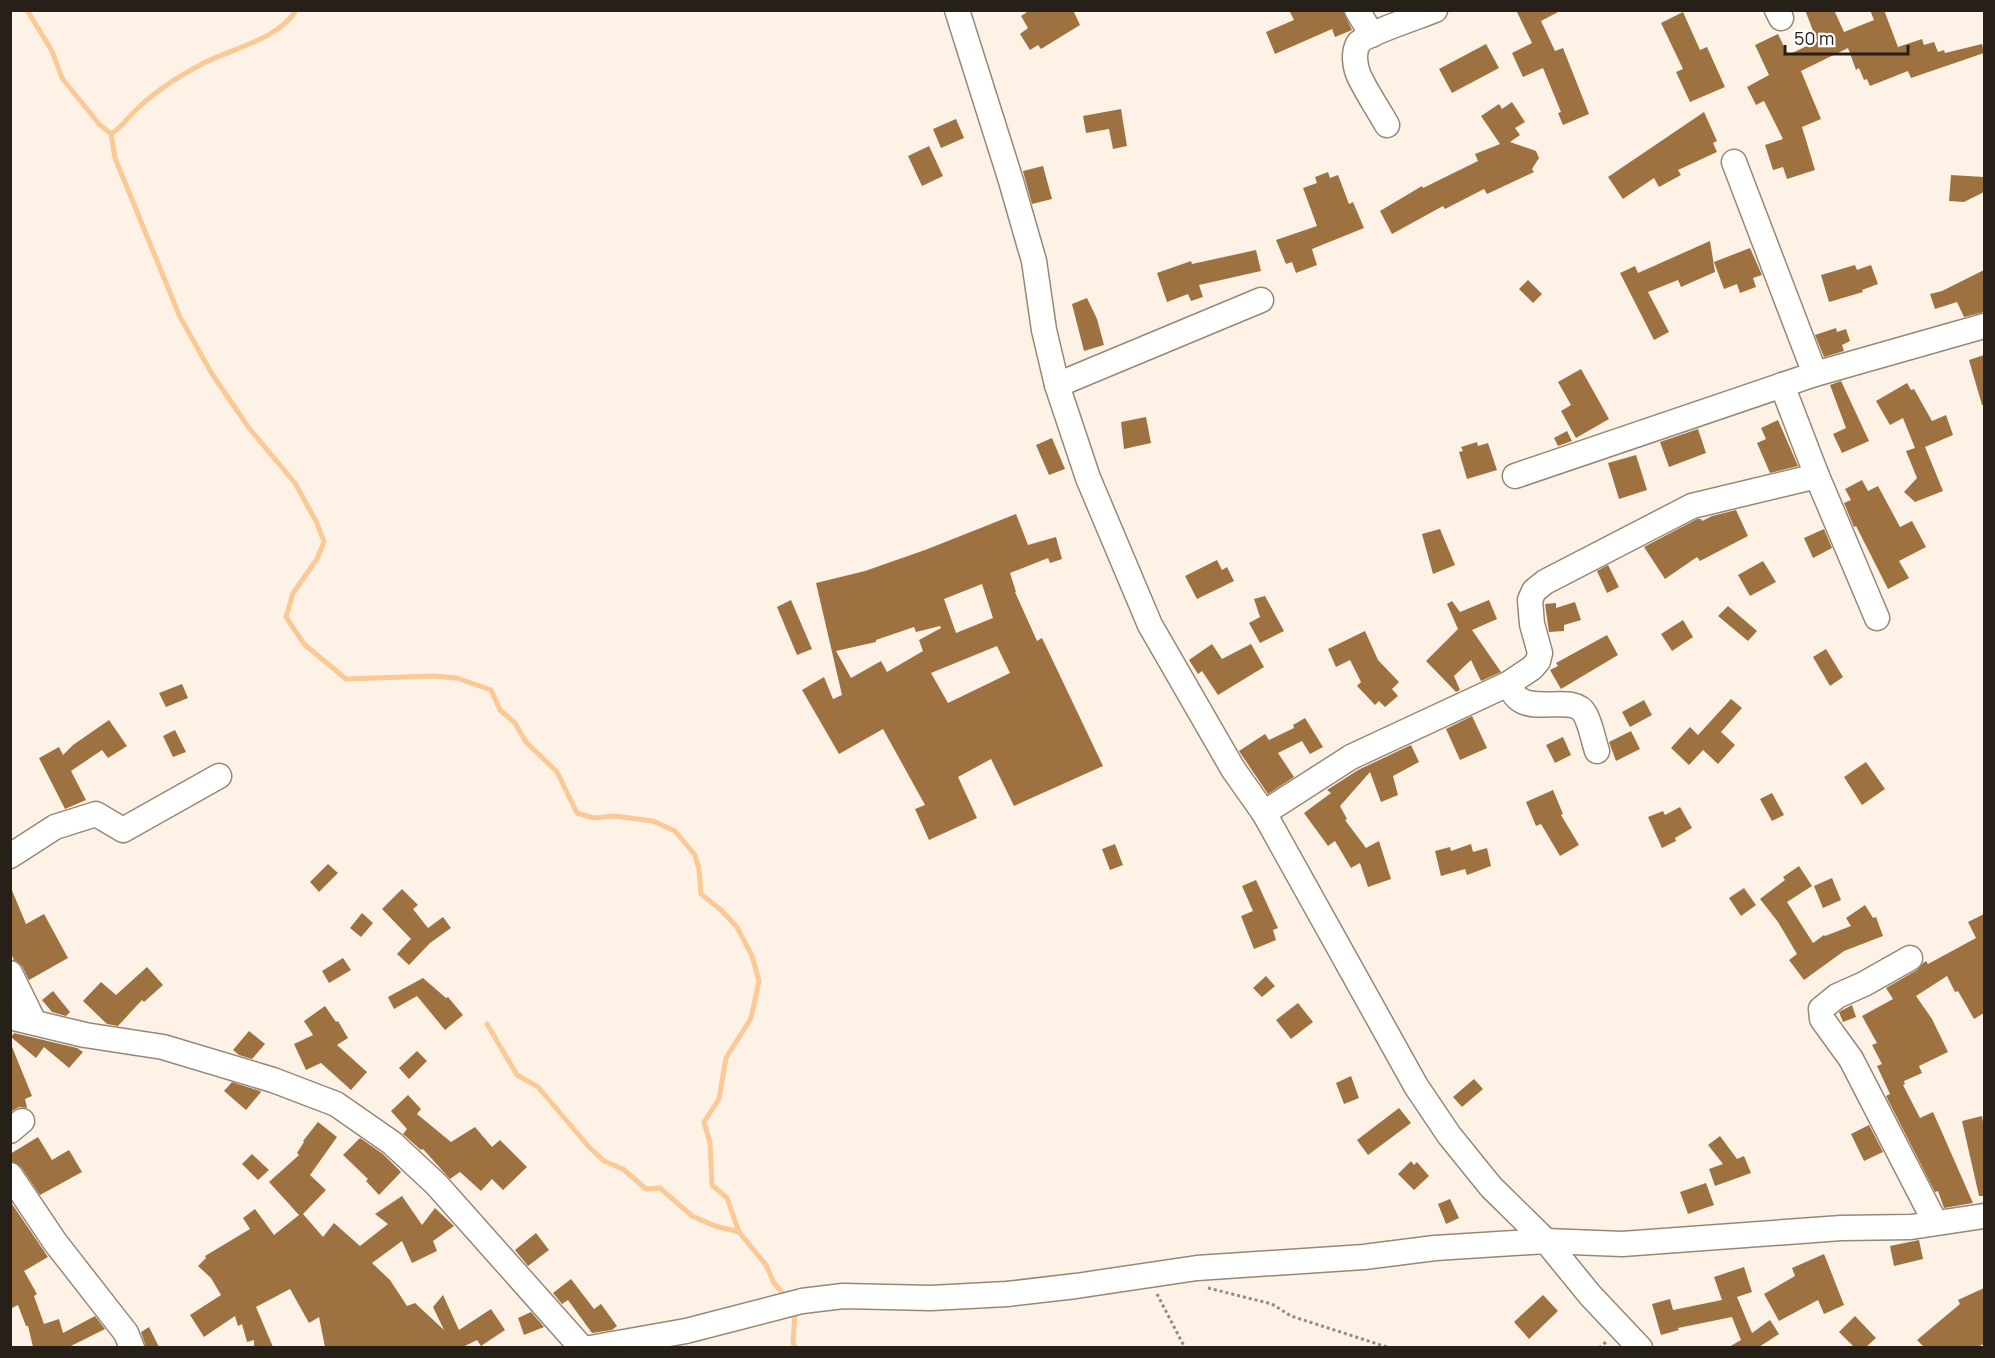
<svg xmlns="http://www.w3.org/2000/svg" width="1995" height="1358" font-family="Manrope,sans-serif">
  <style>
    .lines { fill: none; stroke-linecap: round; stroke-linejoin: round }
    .stream { stroke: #fac995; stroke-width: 5 }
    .building { fill: #9e7240; fill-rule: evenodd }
    .minor-casing { stroke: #998775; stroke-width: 27 }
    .path { stroke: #938a80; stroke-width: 3; stroke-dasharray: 3 3; stroke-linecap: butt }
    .minor { stroke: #fff; stroke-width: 24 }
  </style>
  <rect width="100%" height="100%" fill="#fef2e6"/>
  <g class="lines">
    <!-- stream -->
    <g class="stream">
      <path d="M27,10l25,41 10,27 37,46 12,10 4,24 65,159 32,57 37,54 46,55 22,40 7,19 -7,17 -24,34 -7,24 18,27 42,35 88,-3 23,2 34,12 9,20 15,13 11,19 31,30 20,41 17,5 20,-2 39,5 22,10 20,24 4,14 2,25 20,16 16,17 15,29 7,25 -8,37 -25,40 -7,41 -15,23 6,21 2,42 15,13 12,34"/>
      <path d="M111,134c11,-7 17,-17 27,-26 19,-18 41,-32 64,-44 28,-15 78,-25 94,-54"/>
      <path d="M487,1024l30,51 21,12 51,60 15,14 19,8 23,20 14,-1 32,28 23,10 24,6 27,33 8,18 12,14"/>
      <path d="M795,1313l-2,29 2,6"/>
    </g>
  </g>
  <!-- building -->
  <g class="building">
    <path d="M1030,10h43l7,15 -39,24 -3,-4 -8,5 -10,-16 8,-6 -7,-12z"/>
    <path d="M1289,10h54l9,20 -17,7 -3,-8 -57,25 -9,-22 28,-12z"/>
    <path d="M1516,10h46l-21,11 14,30 8,-3 26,66 -26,11 -5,-12 3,-1 -18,-44 -20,9 -11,-24 20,-10z"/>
    <path d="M1805,10h29l10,22 30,-12 -4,-10h14l14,37 24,-8 2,6 10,-3 4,10 6,-2 1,3 37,-9 2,9 -73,25 -3,-7 -38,15 -3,-7 -3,1 -5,-12 -3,2 -8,-22 -47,23 20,48 -19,8 13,43 -28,9 -4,-12 -10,3 -8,-25 18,-6 -19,-38 -8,4 -9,-18 22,-12 -14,-30 23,-11 10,21 29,-14z"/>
    <path d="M1683,12l17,38 7,-3 18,40 -35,15 -14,-30 7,-3 -22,-46z"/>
    <path d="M1486,44l13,24 -47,25 -13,-24z"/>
    <path d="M1512,102l13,20 -10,6 5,7 -10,7 26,9 3,7 -7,11 2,3 -47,22 -3,-5 -39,20 -2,-3 -51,28 -12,-23 42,-25 1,2 55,-27 -3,-7 25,-10 -19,-28 18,-12 3,5z"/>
    <path d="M1121,109l6,37 -14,3 -4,-20 -23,4 -3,-17z"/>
    <path d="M1704,112l13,29 -4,2 4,9 -39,18 3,5 -22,12 -5,-9 -31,21 -15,-22z"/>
    <path d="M956,119l8,19 -23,10 -8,-19z"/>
    <path d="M929,146l14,30 -21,10 -14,-30z"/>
    <path d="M1043,166l9,33 -20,5 -9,-33z"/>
    <path d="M1328,172l2,6 8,-3 11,29 4,-2 11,26 -52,21 5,16 -21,8 -4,-11 -6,2 -10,-24 41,-14 -14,-38 14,-5 -2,-6z"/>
    <path d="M1951,175l33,2v15l-20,10 -15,-1z"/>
    <path d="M1710,241l5,31 -34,15 -3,-7 -30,12 21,40 -15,8 -34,-67 15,-7 3,7z"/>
    <path d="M1750,248l12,27 -9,3 3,9 -16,6 -3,-9 -13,5 -10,-27z"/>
    <path d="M1256,250l5,21 -62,14 4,12 -12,4 -3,-7 -21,8 -10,-29 34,-12 1,3z"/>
    <path d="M1855,265l2,5 14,-5 7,19 -16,6 1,2 -34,10 -8,-27z"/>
    <path d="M1984,270v42l-20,5 -7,-15 -22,7 -5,-15 12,-3z"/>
    <path d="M1528,280l14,14 -9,9 -14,-14z"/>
    <path d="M1087,298l10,21 7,26 -20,6 -12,-47z"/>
    <path d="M1836,328l1,4 9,-3 4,12 -8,4 2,6 -20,6 -9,-22z"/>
    <path d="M1984,355v50h-2l-13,-45z"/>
    <path d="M1581,369l28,50 -33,19 -15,-27 10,-6 -13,-23z"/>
    <path d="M1841,381l28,60 -27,12 -9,-19 13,-6 -16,-43z"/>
    <path d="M1907,383l4,7 3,-1 18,32 14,-6 7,20 -28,12 18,44 -28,11 -11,-10 13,-14 -11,-27 9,-3 -12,-30 -13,7 -14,-24z"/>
    <path d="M1146,417l5,26 -27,6 -3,-27z"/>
    <path d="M1778,420l20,46 -28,7 -13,-30 9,-4 -5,-11z"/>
    <path d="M1698,429l8,24 -37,14 -9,-25z"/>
    <path d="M1567,431l5,10 -14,5 -4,-8z"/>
    <path d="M1052,438l13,31 -16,6 -13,-30z"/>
    <path d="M1477,442l1,4 10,-3 9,27 -30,9 -8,-27 4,-1 -2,-4z"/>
    <path d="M1636,455l11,35 -28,9 -11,-36z"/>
    <path d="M1862,480l6,11 10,-5 22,41 12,-6 14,26 -27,14 10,17 -21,11 -32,-63 -2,1 -10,-24 7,-3 -6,-11z"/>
    <path d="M1736,510l12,26 -48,25 -3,-4 -32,22 -21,-32 53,-28h4l1,2 10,-5z"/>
    <path d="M1016,514l12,31 28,-8 6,22 -12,4 -2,-5 -38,15 6,19h-1l22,49 5,-3 61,128 -89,40 -23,-47 -33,18 19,41 -48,22 -14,-31 10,-4 -42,-76 -44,25 -37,-64 22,-13 9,22 9,-4 -26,-112 49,-12 60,-21zM982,584l11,34 -37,15 -12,-34zM940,626l1,2 -22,12 4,11 -36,21 -6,-11 -30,17 -15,-27 40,-9v-2l38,-13 2,5zM997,646l13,27 -62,30 -17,-30z"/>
    <path d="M1440,529l15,36 -22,9 -11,-40z"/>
    <path d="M1824,529l8,19 -19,10 -9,-20z"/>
    <path d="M1217,560l5,10 5,-3 7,14 -37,18 -12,-23z"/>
    <path d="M1763,561l13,21 -26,14 -12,-21z"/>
    <path d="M1608,565l11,22 -12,6 -10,-22z"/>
    <path d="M1265,596l19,35 -24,12 -11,-20 11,-6 -6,-18z"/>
    <path d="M791,600l21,49 -15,6 -20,-48z"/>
    <path d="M1489,600l8,19 -25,11 29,42 -20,9 -10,-21 -17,16 6,14 -4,2 -30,-31 32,-32 -11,-25 5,-3 8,11z"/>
    <path d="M1575,602l6,18 -17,5v6l-15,1 -4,-28 11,-1v5z"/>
    <path d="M1728,606l29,25 -9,10 -30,-25z"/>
    <path d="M1683,620l10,17 -21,14 -11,-17z"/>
    <path d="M1365,631l13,29 21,22 -7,7 6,7 -13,11 -6,-6 -4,4 -18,-19 4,-4 -11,-22 -14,7 -8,-18z"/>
    <path d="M1607,635l11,20 -57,34 -11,-19 8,-4 -2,-3z"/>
    <path d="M1212,644l10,15 29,-15 13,23 -46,28 -16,-24 -4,3 -9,-14z"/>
    <path d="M1826,649l17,28 -13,9 -17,-29z"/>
    <path d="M182,684l6,14 -22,9 -7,-14z"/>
    <path d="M1731,699l11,9 -21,24 14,13 -17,19 -15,-14 -14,15 -18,-17 19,-21 8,8z"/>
    <path d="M1644,700l8,15 -22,12 -8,-15z"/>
    <path d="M1472,716l15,32 -27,12 -14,-31z"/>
    <path d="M1305,718l18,29 -13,7 -8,-13 -24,12 16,24 -26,17 -29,-43 26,-17 4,6 25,-12 -1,-3z"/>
    <path d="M109,720l18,26 -19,12 -6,-8 -31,21 15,29 -21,9 -26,-51 20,-11 4,8 10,-10z"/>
    <path d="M175,730l11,22 -13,5 -10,-21z"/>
    <path d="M1631,731l9,18 -24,12 -7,-19z"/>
    <path d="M1563,737l8,18 -16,8 -9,-18z"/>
    <path d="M1411,745l8,17 -26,14 5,19 -17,7 -11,-30 -30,34 7,13 -2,1 21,28 13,-7 12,38 -23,8 -8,-24 -9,5 -16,-27 -7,5 -24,-33 27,-20 -4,-3 31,-20z"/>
    <path d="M1866,762l19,27 -23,16 -18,-28z"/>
    <path d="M1553,790l10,24 -2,1 18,30 -19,11 -19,-32 -5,2 -10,-24z"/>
    <path d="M1772,793l12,22 -12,6 -12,-22z"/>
    <path d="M1680,807l12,21 -17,10 1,3 -14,7 -14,-31 15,-6 2,4z"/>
    <path d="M1115,844l8,21 -13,5 -8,-21z"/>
    <path d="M1471,844l2,8 14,-4 4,18 -24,9 -2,-6 -24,7 -6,-25 15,-4 1,4z"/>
    <path d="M328,864l10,9 -19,19 -9,-10z"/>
    <path d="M1799,866l13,20 -25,16 26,41 11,-8 1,1 26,-10 -5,-8 19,-13 8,13 3,-1 7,19 -39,15 -40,29 -15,-20 8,-6 -19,-32 -18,-23 25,-19 -2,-3z"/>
    <path d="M1832,878l9,22 -18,8 -9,-22z"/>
    <path d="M1256,880l22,48 -5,2 3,10 -22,9 -13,-33 12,-5 -11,-25z"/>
    <path d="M11,888l15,36 18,-10 24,44 -39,22 -7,-14 -8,-6 -4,-8z"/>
    <path d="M1744,888l12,17 -15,11 -12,-18z"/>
    <path d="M402,889l16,16 -5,4 15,19 15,-11 8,11 -21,15 -21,22 -12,-11 14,-15 -29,-30z"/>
    <path d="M362,913l11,10 -12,14 -11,-9z"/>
    <path d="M1984,914v99l-10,6 -16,-28 -3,1 -8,-16 -31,20 16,23 16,33 -29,14 3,7 -18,8 1,3 -2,1 17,33 13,-6 40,91 -29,5 -6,-17 -3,1 -49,-96 4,-2 -13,-28 5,-2 -10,-19 5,-2 -15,-27 31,-17 -7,-11 31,-18 6,-7 3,-2 2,3 48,-26 -8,-16z"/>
    <path d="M343,958l8,12 -22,13 -7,-12z"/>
    <path d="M147,967l16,18 -19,17 -2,-2 -24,26 -11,-2 -24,-23 18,-19 15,13z"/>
    <path d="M1266,976l9,10 -13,11 -9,-9z"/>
    <path d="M423,978l23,20 2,-1 15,18 -18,15 -28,-34 -23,13 -6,-12z"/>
    <path d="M53,991l17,21 -4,4 -14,-4 -10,-12z"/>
    <path d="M1298,1003l15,19 -22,17 -15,-19z"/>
    <path d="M1852,1005l4,12 -13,5 -4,-10z"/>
    <path d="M325,1006l11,16 2,-1 10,17 -11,7 30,27 -16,18 -30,-27 -15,7 -12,-26 19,-9 -9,-14z"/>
    <path d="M249,1031l16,13 -13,15 -13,-4 -6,-5z"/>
    <path d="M14,1033l63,15 6,4 -14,16 -25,-21 -8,11 -25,-21z"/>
    <path d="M10,1042l22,54 -7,3 2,9 -8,-1 -9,5z"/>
    <path d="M417,1051l10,10 -18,18 -10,-11z"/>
    <path d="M1351,1076l8,22 -15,6 -8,-21z"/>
    <path d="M1474,1079l9,10 -21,18 -9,-10z"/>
    <path d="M232,1082l28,9 1,1 -15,18 -22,-19z"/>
    <path d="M408,1095l13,14 -4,5 34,28 24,-15 17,20 8,-7 27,27 -24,23 -11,-11 -11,12 -21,-19 -10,7 -27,-30 -2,1 -18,-16 4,-5 -16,-18z"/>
    <path d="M1399,1108l12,15 -43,32 -11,-15z"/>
    <path d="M1982,1116l2,12v68h-5l-17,-75z"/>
    <path d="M318,1122l19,15 -27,38 16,15 -23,24 20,23 11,-14 26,23 28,-22 -13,-10 27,-18 20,29 13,-17 19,18 -21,15 4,10 -25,12 -10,-22 -30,22 18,17 17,26 8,-3 29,27 -11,-23 10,-12 16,35 32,-21 14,21 -24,16 -4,-6 -14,7h-138l-6,-30 -10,6 -19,-34 -34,18 17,40h-19v-7l-7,2 -5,-18 -4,2 -3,-10 -31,21 -14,-22 31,-20 -10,-17 -13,-12 8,-8 -1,-2 45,-27 -7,-11 12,-9 19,26 25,-20 -30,-33 30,-27 -2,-2 7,-11 -1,-1z"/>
    <path d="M1869,1125l14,27 -19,9 -13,-27z"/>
    <path d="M1720,1136l17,23 7,-3 7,17 -36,13 -6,-17 14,-5 -15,-19z"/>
    <path d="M38,1137l14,23 17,-10 13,22 -42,23 -19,-28 -11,-6v-7z"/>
    <path d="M360,1138l23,16 18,18 -22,23 -13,-14 2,-2 -25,-24z"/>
    <path d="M252,1154l17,16 -11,10 -16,-16z"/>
    <path d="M1411,1161l3,4 3,-3 12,14 -15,14 -16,-16z"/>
    <path d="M1706,1183l8,22 -26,9 -8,-22z"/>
    <path d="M1450,1199l9,19 -13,6 -8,-20z"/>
    <path d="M10,1201l38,56 -24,14 13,23 -3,2 10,28 15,-5 4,14 32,-17 10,13 -36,18h-36l-5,-21h-2l-8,-21 -8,4z"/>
    <path d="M536,1233l13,17 -21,16 -13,-16z"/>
    <path d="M1919,1240l4,19 -29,7 -4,-20z"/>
    <path d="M1824,1254l20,51 -20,9 -6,-14 -39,21 -15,-27 31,-18 -3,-8z"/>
    <path d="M1744,1267l8,25 -15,5 15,36 18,-13 9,14 -20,13h-30l12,-7 -9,-23 -54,11 1,2 -18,5 -9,-31 18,-5 3,11 49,-10 -8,-23z"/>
    <path d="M571,1279l23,30 7,-5 16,22 -5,4 -20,3 -24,-33 -6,4 -9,-11z"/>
    <path d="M1984,1288v56l-7,3h-53l-7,-7 43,-36 -2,-4z"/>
    <path d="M1543,1295l15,16 -29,28 -15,-17z"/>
    <path d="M531,1312l13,15 -20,8 -6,-17z"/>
    <path d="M1855,1316l21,22 -10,9h-12l-15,-15z"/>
    <path d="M149,1327l10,20h-13l-5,-15z"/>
  </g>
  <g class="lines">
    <defs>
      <g id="minor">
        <path d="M957,10l54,171 23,80 10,69 13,55 31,93 62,147 83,144 31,44 152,273 33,49 42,52 55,54 44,54 50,53"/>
        <path d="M1357,10l15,25"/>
        <path d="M1777,10l4,8"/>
        <path d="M1387,125c-9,-16 -20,-32 -28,-49 -4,-9 -6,-23 -1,-32 6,-10 63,-28 77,-34"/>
        <path d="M1734,162l81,212"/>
        <path d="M1057,385l204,-85"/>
        <path d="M1782,385l35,91 60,142"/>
        <path d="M1515,476l300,-102 169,-48"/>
        <path d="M1508,684c3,5 6,12 11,15 18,14 56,-5 66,15 6,11 8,25 12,37"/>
        <path d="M1264,813l87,-56 157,-73 24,-16 6,-7 2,-8 -8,-29 -2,-24 4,-9 11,-9 147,-76 125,-30"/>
        <path d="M10,856l45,-29 41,-13 27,16 96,-54"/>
        <path d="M1910,958l-46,26 -27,12 -16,13 1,10 29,40 84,163"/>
        <path d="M10,973l24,49"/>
        <path d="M10,1017l75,18 78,12 110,33 63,24 56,39 45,42 145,163"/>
        <path d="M10,1131l12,-10"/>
        <path d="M10,1175l45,67 71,91 6,15"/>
        <path d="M590,1348l96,-17 116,-30 41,-5 88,2 76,-4 69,-8 121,-18 167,-11 71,-9 111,-7 76,3 219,-16 70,-1 73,-11"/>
      </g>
    </defs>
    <!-- minor casing -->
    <use href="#minor" class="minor-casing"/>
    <!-- path -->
    <g class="path">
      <path d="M1208,1288l64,16 19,12 99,32"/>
      <path d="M1157,1294l28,54"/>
      <path d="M1599,1348l8,-7"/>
    </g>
    <!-- minor -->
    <use href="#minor" class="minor"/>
  </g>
  <!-- border -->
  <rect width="1995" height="1358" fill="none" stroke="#272019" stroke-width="24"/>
  <!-- scale -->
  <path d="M1785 45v9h123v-9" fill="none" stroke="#272019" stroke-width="3"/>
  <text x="1794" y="45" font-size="18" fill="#272019" stroke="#ffffff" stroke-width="4.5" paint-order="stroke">50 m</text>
</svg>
